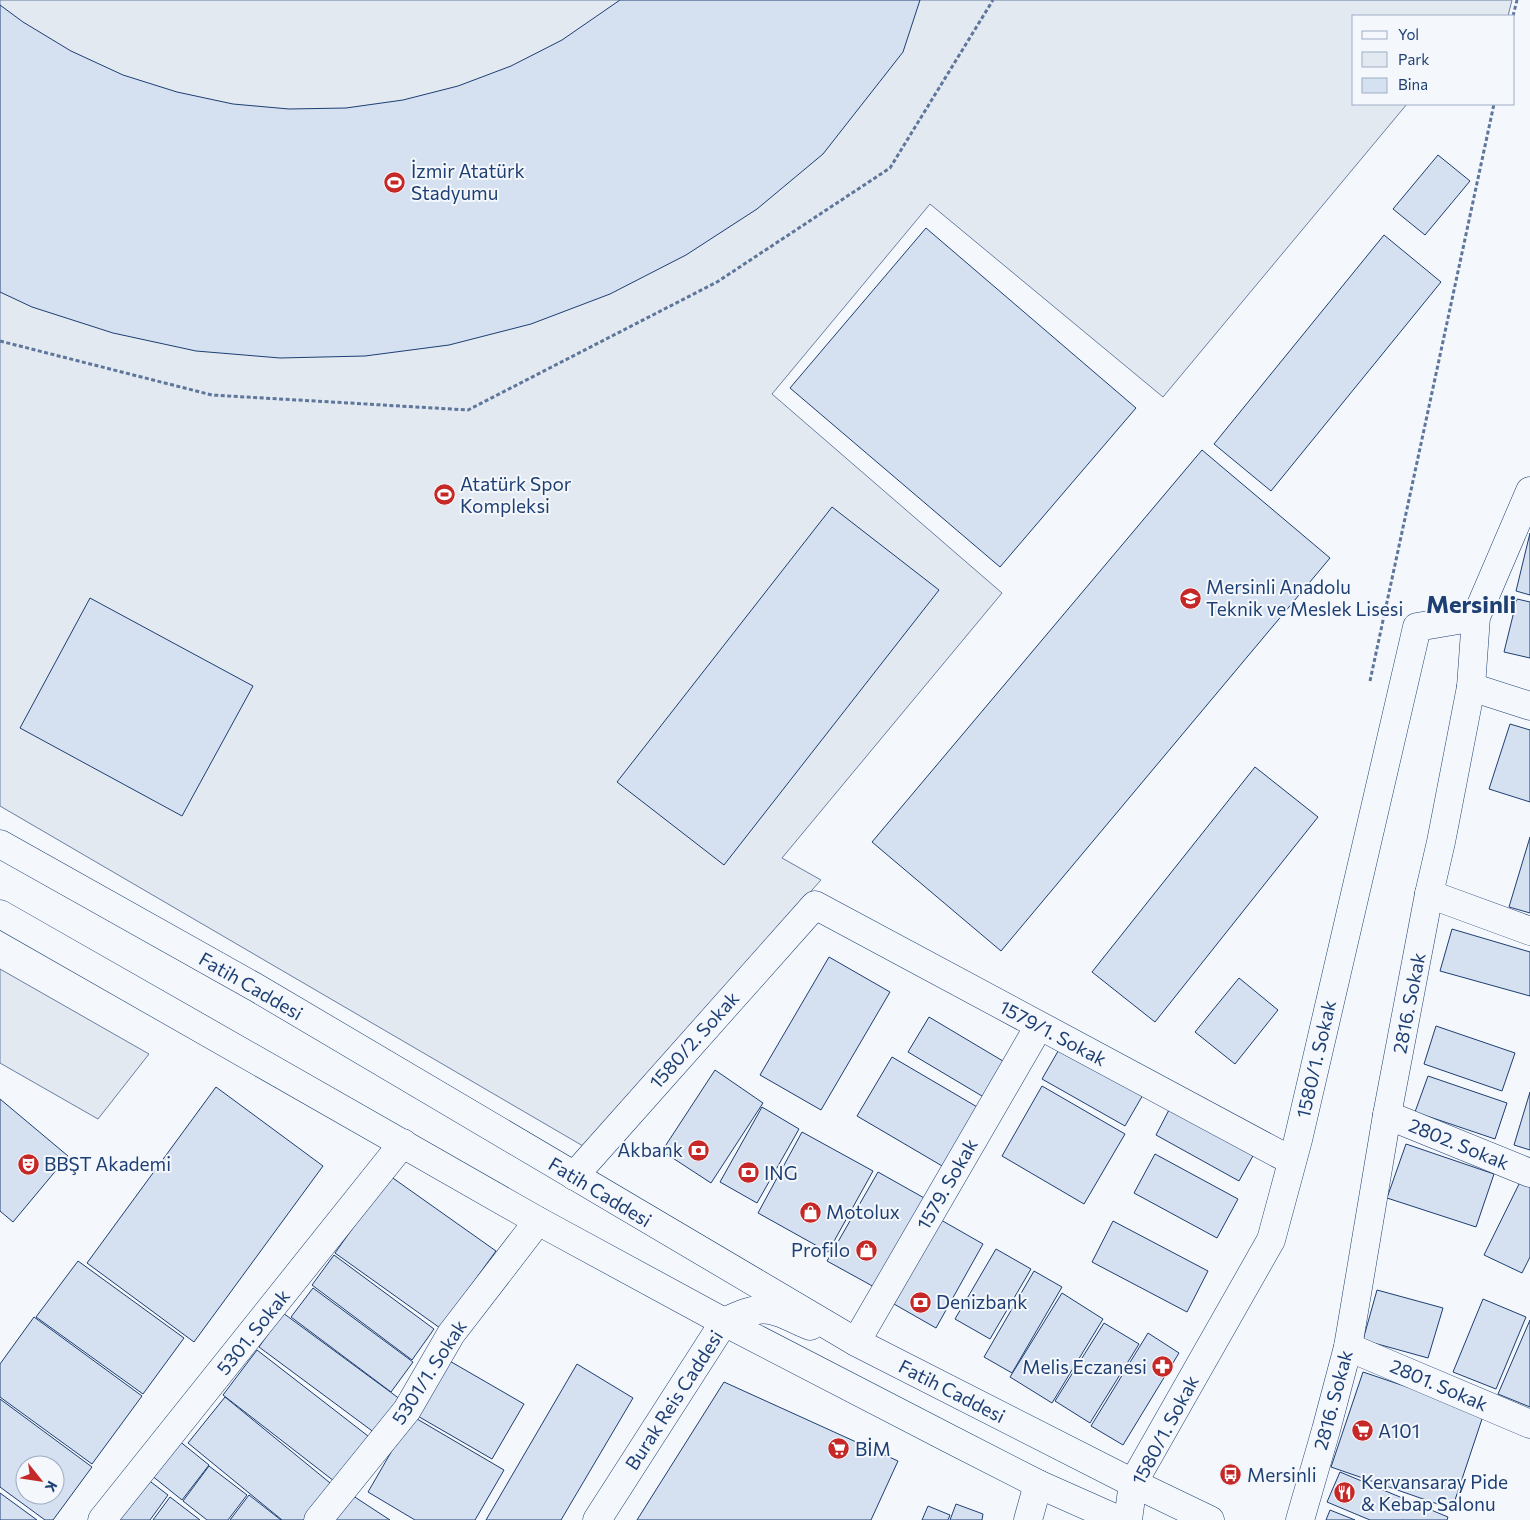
<svg xmlns="http://www.w3.org/2000/svg" width="1530" height="1520" font-family="Commissioner,sans-serif">
  <style>
    .green { fill: #e3e9f0; stroke: #687fa3 }
    .building { fill: #d5e0f0; stroke: #1d3f73; fill-rule: evenodd }
    .lines { fill: none; stroke-linecap: round; stroke-linejoin: round }
    .minor-casing { stroke: #1d3f73; stroke-width: 29 }
    .tertiary-casing { stroke: #1d3f73; stroke-width: 29 }
    .secondary-casing { stroke: #1d3f73; stroke-width: 29 }
    .primary-casing { stroke: #1d3f73; stroke-width: 29 }
    .path { stroke: #5e769c; stroke-width: 3; stroke-dasharray: 4 2.5; stroke-linecap: butt }
    .minor { stroke: #f4f7fb; stroke-width: 28 }
    .tertiary { stroke: #f4f7fb; stroke-width: 28 }
    .secondary { stroke: #f4f7fb; stroke-width: 28 }
    .primary { stroke: #f4f7fb; stroke-width: 28 }
    .labels { text-anchor: middle; stroke-width: 4; stroke-linejoin: round; paint-order: stroke }
    .poi-label { font-size: 19px; fill: #1d3f73; stroke: #f4f7fb; text-anchor: start }
    .street-label { font-size: 19px; fill: #1d3f73; stroke: #f4f7fb }
    .district-label { font-size: 24px; font-weight: bold; fill: #1d3f73; stroke: #f4f7fb }
  </style>
  <rect width="100%" height="100%" fill="#f4f7fb"/>
  <!-- green -->
  <g class="green">
    <path d="M0,0h1512l-4,16h-154v88h53l-244,293 -233,-193 -158,190 230,199 -220,265 39,22 -238,266 -583,-340z"/>
    <path d="M0,969l149,85 -51,65 -98,-56z"/>
  </g>
  <!-- building -->
  <g class="building">
    <path d="M620,0h300l-17,52 -80,102 -66,55 -71,46 -76,39 -79,30 -82,21 -84,11 -85,2 -84,-7 -83,-18 -81,-26 -32,-15v-287l23,17 48,29 52,24 54,17 56,12 56,5 57,-1 57,-8 55,-14 53,-20 51,-26z"/>
    <path d="M1438,155l32,26 -45,54 -32,-26z"/>
    <path d="M926,228l210,180 -136,159 -210,-179z"/>
    <path d="M1384,235l57,47 -170,209 -57,-47z"/>
    <path d="M1202,450l128,108 -329,393 -129,-109z"/>
    <path d="M832,507l107,83 -215,275 -107,-83z"/>
    <path d="M1530,533v62l-14,-4z"/>
    <path d="M90,598l163,88 -71,130 -162,-88z"/>
    <path d="M1517,599l13,3v56l-26,-6z"/>
    <path d="M1510,724l20,6v72l-41,-13z"/>
    <path d="M1255,767l63,50 -163,205 -63,-50z"/>
    <path d="M1530,837v76l-21,-6z"/>
    <path d="M1452,929l78,23v44l-90,-25z"/>
    <path d="M829,957l61,35 -69,118 -61,-35z"/>
    <path d="M1239,978l39,32 -43,54 -40,-32z"/>
    <path d="M929,1017l84,50 -21,35 -84,-50z"/>
    <path d="M1436,1026l79,27 -13,38 -78,-27z"/>
    <path d="M1061,1046l83,47 -19,33 -83,-47z"/>
    <path d="M892,1057l92,54 -35,59 -92,-54z"/>
    <path d="M715,1070l48,33 -52,80 -49,-32z"/>
    <path d="M1428,1076l79,27 -12,36 -80,-27z"/>
    <path d="M1042,1086l83,48 -41,70 -82,-48z"/>
    <path d="M216,1087l107,79 -129,176 -107,-79z"/>
    <path d="M1530,1092v58l-16,-5z"/>
    <path d="M0,1099l68,57 -55,66 -13,-11z"/>
    <path d="M762,1107l37,22 -42,74 -37,-21z"/>
    <path d="M1170,1108l84,46 -15,27 -83,-46z"/>
    <path d="M802,1132l71,39 -45,81 -70,-39z"/>
    <path d="M1406,1144l88,30 -18,53 -89,-29z"/>
    <path d="M1155,1154l83,45 -21,39 -83,-45z"/>
    <path d="M878,1172l48,27 -50,89 -49,-27z"/>
    <path d="M390,1176l106,75 -56,77 -105,-75z"/>
    <path d="M1521,1180l9,4v73l-8,16 -38,-18z"/>
    <path d="M941,1220l42,24 -47,84 -42,-24z"/>
    <path d="M1113,1221l95,50 -21,41 -95,-50z"/>
    <path d="M996,1249l35,20 -41,70 -35,-20z"/>
    <path d="M334,1255l100,74 -22,31 -100,-75z"/>
    <path d="M78,1261l106,77 -41,56 -107,-77z"/>
    <path d="M1034,1271l28,16 -50,86 -28,-16z"/>
    <path d="M313,1288l100,74 -22,30 -100,-75z"/>
    <path d="M1377,1290l66,18 -15,50 -65,-18z"/>
    <path d="M1062,1293l41,26 -51,84 -42,-26z"/>
    <path d="M1483,1299l43,18 -30,72 -43,-17z"/>
    <path d="M283,1313l125,92 -25,34 -124,-92z"/>
    <path d="M34,1317l108,79 -50,68 -92,-67v-33z"/>
    <path d="M1530,1320v87l-32,-13z"/>
    <path d="M1104,1323l35,21 -49,79 -35,-22z"/>
    <path d="M1148,1333l31,20 -56,92 -32,-19z"/>
    <path d="M257,1350l120,93 -34,45 -120,-93z"/>
    <path d="M441,1356l83,48 -32,55 -83,-48z"/>
    <path d="M577,1364l56,34 -72,122h-75z"/>
    <path d="M1363,1372l121,41 -32,96 -121,-42z"/>
    <path d="M724,1382l174,79 -27,59h-234z"/>
    <path d="M225,1397l110,90 -28,33h-25l-94,-77z"/>
    <path d="M0,1399l92,68 -39,53h-8l-45,-33zM25,1465h30v30h-30z"/>
    <path d="M412,1416l92,54 -29,50h-60l-47,-28z"/>
    <path d="M178,1440l31,25 -27,35 -31,-25z"/>
    <path d="M209,1466l38,29 -19,25h-21l-24,-19z"/>
    <path d="M1340,1472l108,45 -1,3h-77l-43,-18z"/>
    <path d="M143,1476l25,19 -18,25h-40z"/>
    <path d="M344,1490l46,30h-70z"/>
    <path d="M0,1493l37,27h-37z"/>
    <path d="M249,1495l32,25h-51z"/>
    <path d="M170,1497l30,23h-47z"/>
    <path d="M956,1504l27,10 -1,6h-32z"/>
    <path d="M928,1506l22,9 -2,5h-26z"/>
    <path d="M1330,1510l25,10h-29z"/>
  </g>
  <g class="lines">
    <defs>
      <g id="minor">
        <path d="M1471,687l59,19"/>
        <path d="M1429,894l101,37"/>
        <path d="M1387,1115l143,58"/>
        <path d="M574,1176l241,-271 477,256"/>
        <path d="M856,1342l183,-316"/>
        <path d="M1348,1347l182,77"/>
        <path d="M102,1520l301,-377"/>
        <path d="M318,1520l89,-110 44,-76 87,-113"/>
        <path d="M1028,1520l10,-36"/>
        <path d="M1128,1520l5,-37 138,-243 27,-100 119,-513 59,-10"/>
      </g>
      <path id="tertiary" d="M1300,1520l26,-90 22,-83 39,-232 42,-221 12,-52 30,-155 5,-70 54,-126"/>
      <path id="secondary" d="M597,1520l127,-198c42,-20 45,-14 86,4"/>
      <g id="primary">
        <path d="M0,844l255,143 601,355 277,141 77,37"/>
        <path d="M0,914l538,307 186,101 228,118 86,44 81,36"/>
      </g>
    </defs>
    <!-- minor casing -->
    <use href="#minor" class="minor-casing"/>
    <!-- tertiary casing -->
    <use href="#tertiary" class="tertiary-casing"/>
    <!-- secondary casing -->
    <use href="#secondary" class="secondary-casing"/>
    <!-- primary casing -->
    <use href="#primary" class="primary-casing"/>
    <!-- path -->
    <g class="path">
      <path d="M1513,16l4,-16"/>
      <path d="M0,341l212,54 256,15 249,-128 173,-114 103,-168"/>
      <path d="M1370,681l124,-577"/>
    </g>
    <!-- minor -->
    <use href="#minor" class="minor"/>
    <!-- tertiary -->
    <use href="#tertiary" class="tertiary"/>
    <!-- secondary -->
    <use href="#secondary" class="secondary"/>
    <!-- primary -->
    <use href="#primary" class="primary"/>
  </g>
  <!-- icons -->
  <defs>
    <symbol id="stadium-disc" viewBox="-11 -11 22 22"><circle r="9.5" fill="#c62828" stroke="#f4f7fb"/><path d="M0-5a6.5 5 0 1 0 0 10a6.5 5 0 1 0 0-10ZM-3.5-1.8h7v3.6h-7Z" fill="#fff"/></symbol>
    <symbol id="school-disc" viewBox="-11 -11 22 22"><circle r="9.5" fill="#c62828" stroke="#f4f7fb"/><path d="M0-5L7-2L0 1L-7-2ZM-4 1L0 2.5L4 1V4Q0 6-4 4Z" fill="#fff"/></symbol>
    <symbol id="bank-disc" viewBox="-11 -11 22 22"><circle r="9.5" fill="#c62828" stroke="#f4f7fb"/><path d="M-6-4H6V4H-6ZM0-2.3a2.3 2.3 0 1 0 0 4.6a2.3 2.3 0 1 0 0-4.6Z" fill="#fff"/></symbol>
    <symbol id="theatre-disc" viewBox="-11 -11 22 22"><circle r="9.5" fill="#c62828" stroke="#f4f7fb"/><path d="M-5-5.5Q0-4 5-5.5V0Q5 5 0 6Q-5 5-5 0ZM-3.3-2.5H-1v1.5H-3.3ZM1-2.5H3.3v1.5H1ZM-2.8 1Q0 5.5 2.8 1Z" fill="#fff"/></symbol>
    <symbol id="shop-disc" viewBox="-11 -11 22 22"><circle r="9.5" fill="#c62828" stroke="#f4f7fb"/><path d="M-5-2.5h2.3a2.7 3.5 0 0 1 5.4 0H5L5.5 6h-11ZM-1.5-2.5h3a1.5 2.3 0 0 0-3 0Z" fill="#fff"/></symbol>
    <symbol id="pharmacy-disc" viewBox="-11 -11 22 22"><circle r="9.5" fill="#c62828" stroke="#f4f7fb"/><path d="M-2-6h4v4h4v4h-4v4h-4v-4h-4v-4h4Z" fill="#fff"/></symbol>
    <symbol id="supermarket-disc" viewBox="-11 -11 22 22"><circle r="9.5" fill="#c62828" stroke="#f4f7fb"/><path d="M-6-5.5h2.5l.6 2H6L4.5 2H-2.5L-4.4-4H-6ZM-1.5 3.2a1.3 1.3 0 1 0 .1 0ZM3 3.2a1.3 1.3 0 1 0 .1 0Z" fill="#fff"/></symbol>
    <symbol id="bus-disc" viewBox="-11 -11 22 22"><circle r="9.5" fill="#c62828" stroke="#f4f7fb"/><path d="M-5-6H5V4H4V6H2V4H-2V6H-4V4H-5ZM-3.5-4V0h7V-4ZM-3.5 1.2v1.5H-2V1.2ZM2 1.2v1.5H3.5V1.2Z" fill="#fff"/></symbol>
    <symbol id="restaurant-disc" viewBox="-11 -11 22 22"><circle r="9.5" fill="#c62828" stroke="#f4f7fb"/><path d="M-5-6h1v4h1v-4h1v4h1v-4h1v5L-1.5 .5V6h-2V.5L-5-1ZM5-6V6H3V1.5H1.5Q1.5-4 5-6Z" fill="#fff"/></symbol>
  </defs>
  <g fill-rule="evenodd">
    <use href="#stadium-disc" x="382" y="170" width="25" height="25"/>
    <use href="#stadium-disc" x="432" y="482" width="25" height="25"/>
    <use href="#school-disc" x="1178" y="586" width="25" height="25"/>
    <use href="#bank-disc" x="686" y="1138" width="25" height="25"/>
    <use href="#theatre-disc" x="16" y="1152" width="25" height="25"/>
    <use href="#bank-disc" x="736" y="1160" width="25" height="25"/>
    <use href="#shop-disc" x="798" y="1200" width="25" height="25"/>
    <use href="#shop-disc" x="854" y="1238" width="25" height="25"/>
    <use href="#bank-disc" x="908" y="1290" width="25" height="25"/>
    <use href="#pharmacy-disc" x="1150" y="1354" width="25" height="25"/>
    <use href="#supermarket-disc" x="1350" y="1418" width="25" height="25"/>
    <use href="#supermarket-disc" x="826" y="1436" width="25" height="25"/>
    <use href="#bus-disc" x="1218" y="1462" width="25" height="25"/>
    <use href="#restaurant-disc" x="1332" y="1480" width="25" height="25"/>
  </g>
  <g class="labels">
    <!-- poi labels -->
    <g class="poi-label">
      <text x="411" y="178">İzmir Atatürk<tspan x="411" dy="22">Stadyumu</tspan></text>
      <text x="460" y="491">Atatürk Spor<tspan x="460" dy="22">Kompleksi</tspan></text>
      <text x="1206" y="594">Mersinli Anadolu<tspan x="1206" dy="22">Teknik ve Meslek Lisesi</tspan></text>
      <text x="683" y="1157" text-anchor="end">Akbank</text>
      <text x="44" y="1171">BBŞT Akademi</text>
      <text x="764" y="1180">ING</text>
      <text x="826" y="1219">Motolux</text>
      <text x="850" y="1257" text-anchor="end">Profilo</text>
      <text x="936" y="1309">Denizbank</text>
      <text x="1147" y="1374" text-anchor="end">Melis Eczanesi</text>
      <text x="1378" y="1438">A101</text>
      <text x="855" y="1456">BİM</text>
      <text x="1247" y="1482">Mersinli</text>
      <text x="1361" y="1489">Kervansaray Pide<tspan x="1361" dy="22">&amp; Kebap Salonu</tspan></text>
    </g>
    <!-- street labels -->
    <g class="street-label">
      <text transform="translate(251 986) rotate(30)" y="7">Fatih Caddesi</text>
      <text transform="translate(1409 1003) rotate(-79)" y="7">2816. Sokak</text>
      <text transform="translate(1053 1033) rotate(28)" y="7">1579/1. Sokak</text>
      <text transform="translate(694 1040) rotate(-48)" y="7">1580/2. Sokak</text>
      <text transform="translate(1316 1059) rotate(-77)" y="7">1580/1. Sokak</text>
      <text transform="translate(1459 1144) rotate(22)" y="7">2802. Sokak</text>
      <text transform="translate(947 1184) rotate(-60)" y="7">1579. Sokak</text>
      <text transform="translate(600 1192) rotate(31)" y="7">Fatih Caddesi</text>
      <text transform="translate(253 1332) rotate(-51)" y="7">5301. Sokak</text>
      <text transform="translate(429 1372) rotate(-57)" y="7">5301/1. Sokak</text>
      <text transform="translate(1439 1385) rotate(23)" y="7">2801. Sokak</text>
      <text transform="translate(952 1391) rotate(27)" y="7">Fatih Caddesi</text>
      <text transform="translate(674 1400) rotate(-57)" y="7">Burak Reis Caddesi</text>
      <text transform="translate(1333 1400) rotate(-75)" y="7">2816. Sokak</text>
      <text transform="translate(1165 1430) rotate(-62)" y="7">1580/1. Sokak</text>
    </g>
    <!-- district labels -->
    <g class="district-label">
      <text x="1471" y="613">Mersinli</text>
    </g>
  </g>
  <!-- legend -->
  <rect x="1352" y="15" width="162" height="90" fill="#f4f7fb" stroke="#9eadc5"/>
  <rect x="1362" y="31" width="25" height="8" fill="#f4f7fb" stroke="#9eadc5"/>
  <text x="1398" y="40" font-size="15" fill="#1d3f73">Yol</text>
  <rect x="1362" y="52" width="25" height="15" fill="#e3e9f0" stroke="#9eadc5"/>
  <text x="1398" y="65" font-size="15" fill="#1d3f73">Park</text>
  <rect x="1362" y="78" width="25" height="15" fill="#d5e0f0" stroke="#9eadc5"/>
  <text x="1398" y="90" font-size="15" fill="#1d3f73">Bina</text>
  <!-- north arrow -->
  <g transform="translate(40 1480) rotate(120)"><circle r="24" fill="#f4f7fb" stroke="#9eadc5"/>
  <path d="M0-4L9 19L0 12L-9 19Z" fill="#c62828"/>
  <text y="-8" font-size="14" font-weight="bold" text-anchor="middle" fill="#1d3f73">K</text>
  </g>
</svg>
